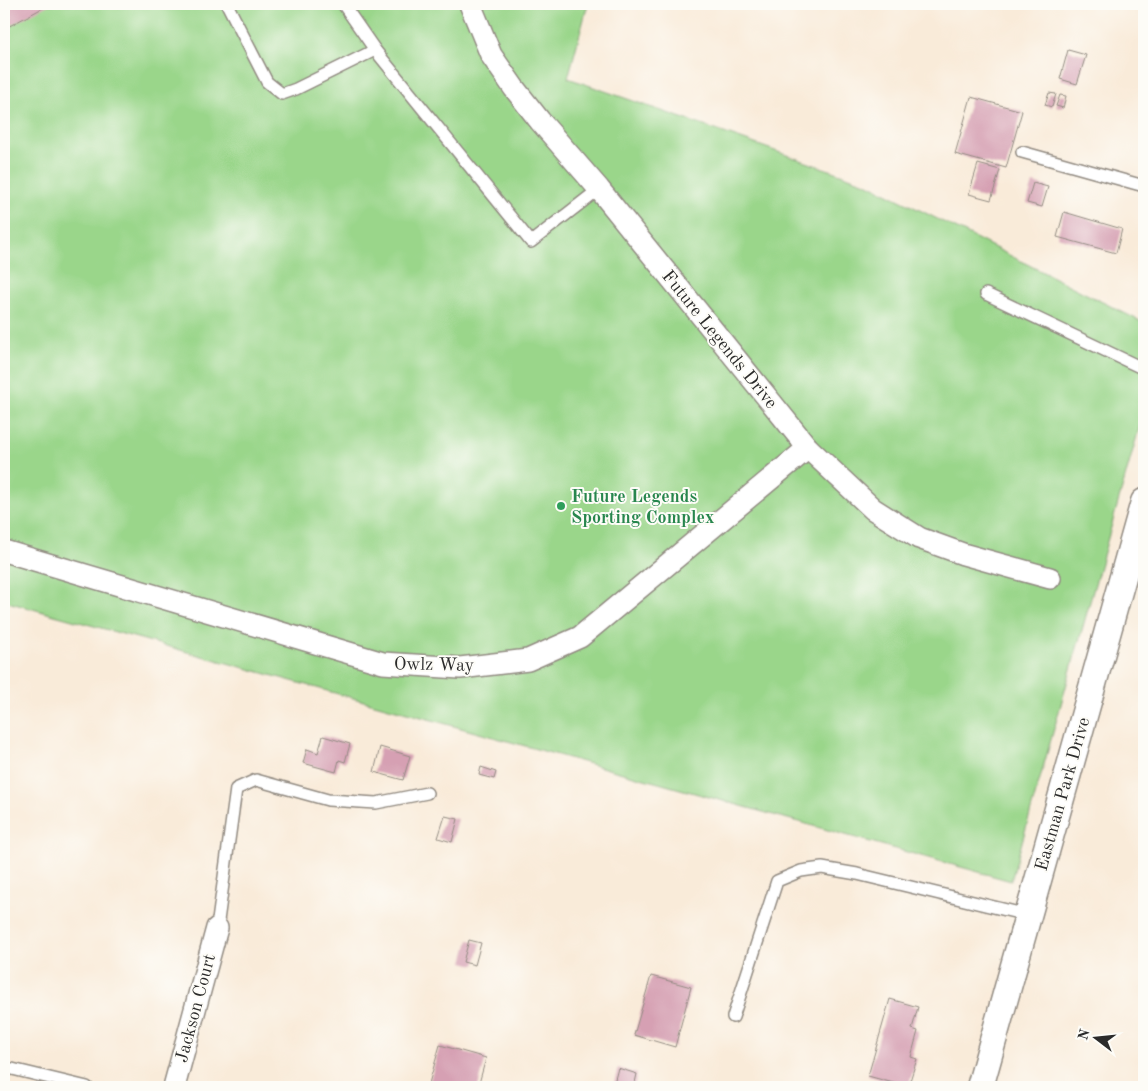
<svg xmlns="http://www.w3.org/2000/svg" width="1148" height="1091" font-family="'Old Standard TT',serif">
  <style>
    .green { fill: #9ad68a; stroke: #62805a }
    .building { fill: #d6a0b3 }
    .lines { fill: none; stroke-linecap: round; stroke-linejoin: round }
    .service-casing { stroke: #928b82; stroke-width: 14 }
    .minor-casing { stroke: #928b82; stroke-width: 24 }
    .tertiary-casing { stroke: #928b82; stroke-width: 29 }
    .service { stroke: #fff; stroke-width: 11 }
    .minor { stroke: #fff; stroke-width: 21 }
    .tertiary { stroke: #fff; stroke-width: 26 }
    .leisure-dot { fill: #2e9e5b; stroke: #fdfcf7; stroke-width: 2 }
    .labels { text-anchor: middle; stroke-width: 4; stroke-linejoin: round; paint-order: stroke }
    .street-label { font-size: 18px; fill: #2b2b2b; stroke: #fdfcf7 }
    .leisure-label { font-size: 18px; font-weight: bold; fill: #27864d; stroke: #fdfcf7; text-anchor: start }
  </style>
  <rect width="100%" height="100%" fill="#fdfcf7"/>
  <filter id="ink" filterUnits="userSpaceOnUse"><feTurbulence type="fractalNoise" baseFrequency=".02" numOctaves="2"/><feDisplacementMap in="SourceGraphic" scale="10" xChannelSelector="R" yChannelSelector="G"/><feConvolveMatrix kernelMatrix="1 2 1 2 8 2 1 2 1" color-interpolation-filters="sRGB"/></filter>
  <filter id="wash" filterUnits="userSpaceOnUse"><feTurbulence type="fractalNoise" baseFrequency=".0096" numOctaves="4" result="noise"/><feDisplacementMap in="SourceGraphic" scale="20" xChannelSelector="R" yChannelSelector="G"/><feGaussianBlur stdDeviation="1.12" result="paint"/><feColorMatrix in="noise" values="0 0 0 0 0 0 0 0 0 0 0 0 0 0 0 0 0 1.4 0 .05"/><feComposite in="paint" operator="in"/></filter>
  <g filter="url(#wash)">
    <rect width="100%" height="100%" fill="#f9ebd9"/>
    <!-- green -->
    <path class="green" d="M4,4h584l-20,74 298,105 278,140v88l-133,470 -1007,-280z"/>
    <g id="blocks">
      <!-- building -->
      <g class="building">
        <path d="M4,4h46l-46,25z"/>
        <path d="M1068,50l18,5 -9,29 -17,-5z"/>
        <path d="M1049,93l7,1 -4,13 -7,-2z"/>
        <path d="M1060,95l6,1 -3,12 -7,-2z"/>
        <path d="M971,97l51,14 -16,57 -51,-14z"/>
        <path d="M978,164l22,6 -9,30 -22,-6z"/>
        <path d="M1033,183l15,4 -6,20 -15,-4z"/>
        <path d="M1064,212l58,17 -6,24 -59,-16z"/>
        <path d="M323,736l27,8 -5,18 -6,-2 -3,12 -33,-9 4,-14 11,4z"/>
        <path d="M380,747l30,9 -7,24 -29,-8z"/>
        <path d="M481,767l15,5 -2,7 -15,-4z"/>
        <path d="M445,816l13,3 -6,23 -14,-4z"/>
        <path d="M469,940l12,3 -6,22 -12,-3z"/>
        <path d="M651,976l40,11 -16,60 -41,-12z"/>
        <path d="M890,999l28,8 -6,22 6,2 -7,26 6,2 -9,28 -40,-11z"/>
        <path d="M440,1045l46,13 -8,29h-50z"/>
        <path d="M618,1068l19,6 -3,13h-21z"/>
      </g>
    </g>
  </g>
  <g filter="url(#ink)">
    <use href="#blocks" fill-opacity="0" stroke="#928b82" stroke-width="1"/>
    <g class="lines">
      <defs>
        <g id="service">
          <path d="M227,4l40,78 15,12 14,-5 79,-39"/>
          <path d="M343,4l32,46 156,192 68,-53"/>
          <path d="M1022,152l122,34"/>
          <path d="M986,294l158,75"/>
          <path d="M217,928l19,-139 20,-9 72,20 48,3 51,-10"/>
          <path d="M733,1017l44,-136 24,-10 21,-3 35,6 170,41"/>
          <path d="M4,1067l83,20"/>
        </g>
        <g id="minor">
          <path d="M470,4l21,51 23,33 26,33 59,68 209,259 65,61 46,29 44,16 87,24"/>
          <path d="M4,551l379,112 77,5 68,-8 52,-23 228,-189"/>
          <path d="M174,1087l43,-159"/>
        </g>
        <path id="tertiary" d="M980,1087l164,-585"/>
      </defs>
      <!-- service casing -->
      <use href="#service" class="service-casing"/>
      <!-- minor casing -->
      <use href="#minor" class="minor-casing"/>
      <!-- tertiary casing -->
      <use href="#tertiary" class="tertiary-casing"/>
      <!-- service -->
      <use href="#service" class="service"/>
      <!-- minor -->
      <use href="#minor" class="minor"/>
      <!-- tertiary -->
      <use href="#tertiary" class="tertiary"/>
    </g>
  </g>
  <!-- markers -->
  <circle class="leisure-dot" cx="561" cy="506" r="5"/>
  <g class="labels">
    <!-- street labels -->
    <g class="street-label">
      <text transform="translate(720 339) rotate(51)" y="6">Future Legends Drive</text>
      <text transform="translate(434 664) rotate(1)" y="6">Owlz Way</text>
      <text transform="translate(1062 794) rotate(-74)" y="6">Eastman Park Drive</text>
      <text transform="translate(195 1008) rotate(-75)" y="6">Jackson Court</text>
    </g>
    <!-- leisure labels -->
    <g class="leisure-label">
      <text x="571" y="502">Future Legends<tspan x="571" dy="21">Sporting Complex</tspan></text>
    </g>
  </g>
  <!-- margin -->
  <rect width="1148" height="1091" fill="none" stroke="#fdfcf7" stroke-width="20"/>
  <!-- north arrow -->
  <g transform="translate(1096 1038) rotate(286)" stroke="#fdfcf7" stroke-width="4" paint-order="stroke">
  <path d="M0-4L9 19L0 12L-9 19Z" fill="#2b2b2b"/>
  <text y="-8" font-size="14" font-weight="bold" text-anchor="middle" fill="#2b2b2b">N</text>
  </g>
</svg>
